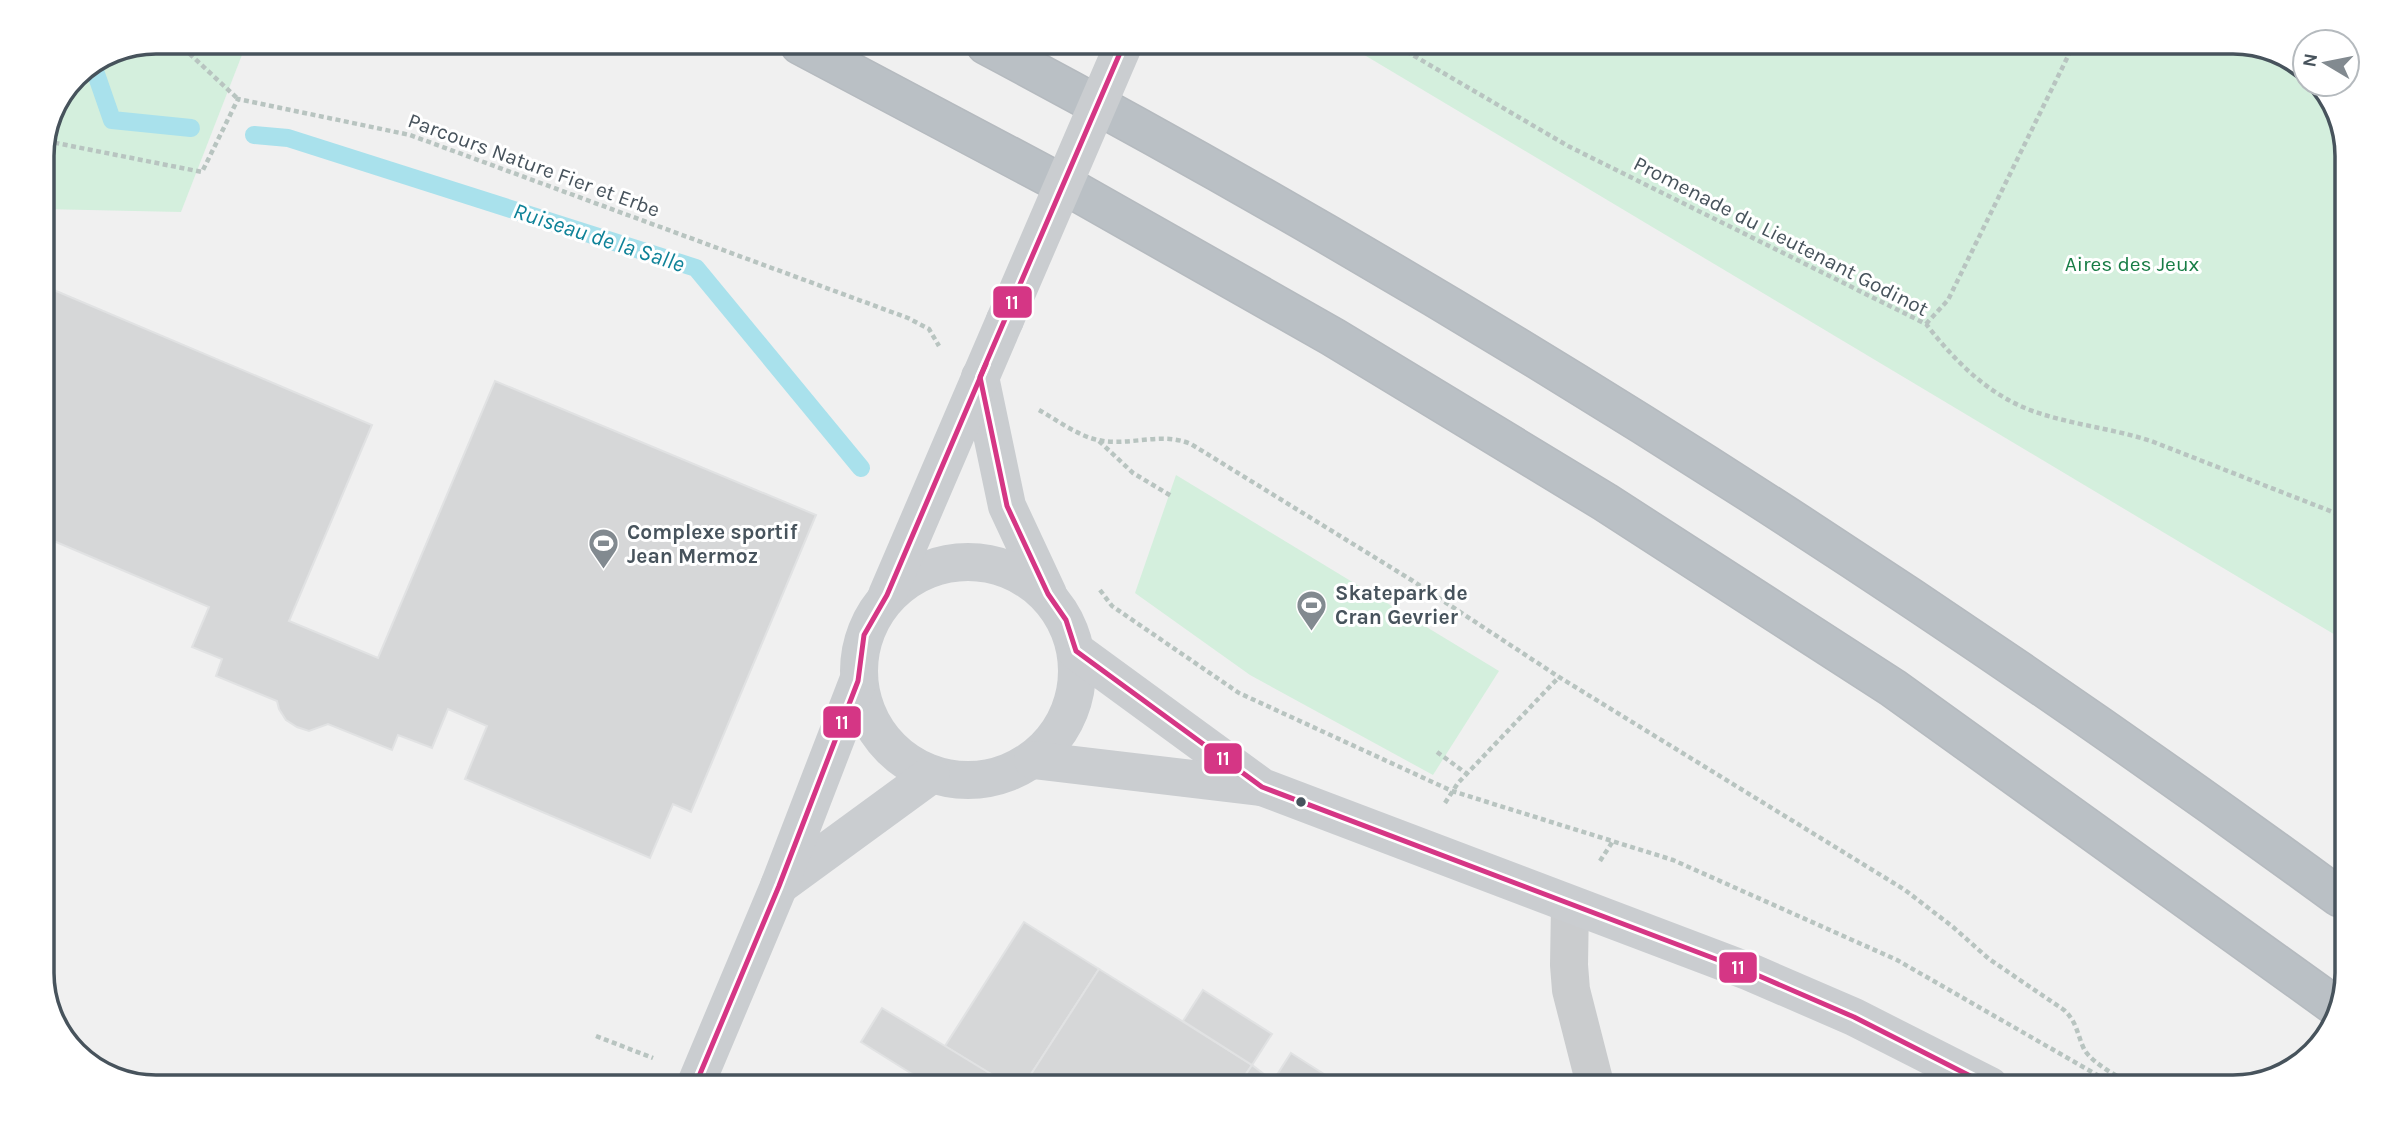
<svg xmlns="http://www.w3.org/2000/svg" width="2389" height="1129" font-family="Karla,sans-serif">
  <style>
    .green { fill: #d4efdd }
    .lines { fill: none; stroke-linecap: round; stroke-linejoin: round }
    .stream { stroke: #a9e1ec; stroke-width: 18 }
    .building { fill: #d6d7d8; stroke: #e1e2e3; stroke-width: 2 }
    .highway-casing { stroke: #b5babf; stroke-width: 41 }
    .path { stroke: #b8c4c0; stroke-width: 4.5; stroke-dasharray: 5 3.5; stroke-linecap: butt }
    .street { stroke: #caccce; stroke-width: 38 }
    .secondary { stroke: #cacdd0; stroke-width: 38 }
    .highway { stroke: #bac0c5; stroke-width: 38 }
    .secondary-bridge { stroke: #cacdd0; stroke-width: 38 }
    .bus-1-casing { stroke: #fff; stroke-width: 10 }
    .bus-1 { stroke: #d53685; stroke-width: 5 }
    .bus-dot { fill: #47535c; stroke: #fff; stroke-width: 2.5 }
    .labels { text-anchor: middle; stroke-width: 6; stroke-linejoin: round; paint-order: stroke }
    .street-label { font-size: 21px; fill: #47535c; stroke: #fff }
    .park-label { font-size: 21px; fill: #187d46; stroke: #fff }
    .poi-label { font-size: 21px; font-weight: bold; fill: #47535c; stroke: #fff; text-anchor: start }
    .water-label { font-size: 23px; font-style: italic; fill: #0e8298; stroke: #fff }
    .rim { fill: none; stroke: #47535c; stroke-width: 3.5 }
    .line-badge { stroke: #fff; stroke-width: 2.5 }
    .badge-label { font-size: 19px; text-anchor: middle; font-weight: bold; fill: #fff }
  </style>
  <rect width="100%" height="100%" fill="#f0f0f0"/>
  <!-- green -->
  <g class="green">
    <path d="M156,42h91l-66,170 -139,-3v-60l34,-74z"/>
    <path d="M1351,47l926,4 28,23v10h12l11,8 19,57 -5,490z"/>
    <path d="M1176,475l323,196 -66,104 -183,-100 -115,-82z"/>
  </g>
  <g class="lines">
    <!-- stream -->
    <g class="stream">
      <path d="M94,68l18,52 79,8"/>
      <path d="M254,135l34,3 408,130 165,200"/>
    </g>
  </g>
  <!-- building -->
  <g class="building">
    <path d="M42,285l330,140 -83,196 89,37 117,-277 321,134 -125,297 -18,-8 -23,54 -185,-79 22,-53 -39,-17 -16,39 -34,-13 -6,15 -64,-26 -19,7 -12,-4 -11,-7 -7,-11 -2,-8 -61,-25 6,-17 -30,-12 17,-40 -167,-71z"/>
    <path d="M1024,922l75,47 -73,113h-22l-59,-36z"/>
    <path d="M1099,969l153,96 -12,18 -214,-1z"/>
    <path d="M1203,990l69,44 -20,31 -69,-44z"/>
    <path d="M882,1008l63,38 59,36h-79l-64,-40z"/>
    <path d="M1291,1053l47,30h-98l12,-18 21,16z"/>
  </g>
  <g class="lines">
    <defs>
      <g id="highway">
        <path d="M800,45l279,148 254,144 272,165 288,186 445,320"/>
        <path d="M986,45c471,250 923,537 1353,852"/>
      </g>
    </defs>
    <!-- highway casing -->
    <use href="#highway" class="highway-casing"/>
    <!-- path -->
    <g class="path">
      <path d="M177,42l61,57"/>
      <path d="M1399,47l169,99 358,178c28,36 60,69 104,86 37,14 81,18 121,31l192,75"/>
      <path d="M46,141l156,31 36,-73 172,36 498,183 21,11 10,17"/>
      <path d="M1926,324l22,-24 123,-250"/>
      <path d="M1039,410c18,10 39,26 59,30 31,7 62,-9 93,4l222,137 146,96 346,213 48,37 36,32 75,51c13,12 13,24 20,39 8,15 44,35 60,38"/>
      <path d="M1099,441l34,32 40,24"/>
      <path d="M1100,590l12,16 127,87 213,98 221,69 224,100 221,127"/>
      <path d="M1437,752l30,22"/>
      <path d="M1445,803l13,-20 101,-106"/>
      <path d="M1600,861l13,-20"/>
      <path d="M596,1036l57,22"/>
    </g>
    <!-- street -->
    <path class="street" d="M1570,905l-1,60 2,25 24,94"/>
    <!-- secondary -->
    <g class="secondary">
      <path d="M980,377l27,129 41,88"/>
      <circle cx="968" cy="671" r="109"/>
      <path d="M887,595l118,-275"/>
      <path d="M1076,651l186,136 488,185 104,45 136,69"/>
      <path d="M1033,760l227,27"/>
      <path d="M779,886l152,-111"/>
      <path d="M697,1081l82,-195 79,-205"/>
    </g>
    <!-- highway -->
    <use href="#highway" class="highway"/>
    <!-- secondary-bridge -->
    <path class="secondary-bridge" d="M1005,320l118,-274"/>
    <defs>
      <g id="bus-1">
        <path d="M1123,46l-143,331 27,129 41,88 18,26 10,31 186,136 488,185 104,45 136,69"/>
        <path d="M697,1081l82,-195 79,-205 6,-46 23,-40 99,-231"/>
      </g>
    </defs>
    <!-- bus-1 casing -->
    <use href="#bus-1" class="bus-1-casing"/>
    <!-- bus-1 -->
    <use href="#bus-1" class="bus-1"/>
  </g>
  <!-- icons -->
  <defs>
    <symbol id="stadium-pin" viewBox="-11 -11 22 30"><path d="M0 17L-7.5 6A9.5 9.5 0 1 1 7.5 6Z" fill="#828a90" stroke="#fff"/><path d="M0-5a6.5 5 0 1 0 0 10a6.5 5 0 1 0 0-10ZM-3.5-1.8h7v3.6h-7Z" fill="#fff"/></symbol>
  </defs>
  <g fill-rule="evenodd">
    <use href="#stadium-pin" x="586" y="526" width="35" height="47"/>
    <use href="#stadium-pin" x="1294" y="588" width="35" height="47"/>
  </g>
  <!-- markers -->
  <circle class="bus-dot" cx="1301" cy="802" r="6"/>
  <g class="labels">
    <!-- street labels -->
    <g class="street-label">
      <text transform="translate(534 165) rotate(20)" y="7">Parcours Nature Fier et Erbe</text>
      <text transform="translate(1781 236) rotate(27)" y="7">Promenade du Lieutenant Godinot</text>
    </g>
    <!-- park labels -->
    <g class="park-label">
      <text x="2132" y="271">Aires des Jeux</text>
    </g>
    <!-- poi labels -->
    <g class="poi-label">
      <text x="627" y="539">Complexe sportif<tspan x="627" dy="24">Jean Mermoz</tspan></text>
      <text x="1335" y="600">Skatepark de<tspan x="1335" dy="24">Cran Gevrier</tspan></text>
    </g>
    <!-- water labels -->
    <g class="water-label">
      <text transform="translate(599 237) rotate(18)" y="8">Ruiseau de la Salle</text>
    </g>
  </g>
  <!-- crop -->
  <path d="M0 0H2389V1129H0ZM156 54H2233A102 102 0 0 1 2335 156V973A102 102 0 0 1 2233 1075H156A102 102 0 0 1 54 973V156A102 102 0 0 1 156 54Z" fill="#fff" fill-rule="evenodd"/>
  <path class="rim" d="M156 54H2233A102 102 0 0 1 2335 156V973A102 102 0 0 1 2233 1075H156A102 102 0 0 1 54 973V156A102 102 0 0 1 156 54Z"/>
  <g class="line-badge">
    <rect x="992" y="285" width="41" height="34" rx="7" fill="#d53685"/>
    <rect x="822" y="705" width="40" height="34" rx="7" fill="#d53685"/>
    <rect x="1203" y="742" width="40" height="33" rx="7" fill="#d53685"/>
    <rect x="1718" y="951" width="40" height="33" rx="7" fill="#d53685"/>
  </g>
  <g class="badge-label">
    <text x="1012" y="309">11</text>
    <text x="842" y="729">11</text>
    <text x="1223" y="765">11</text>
    <text x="1738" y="974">11</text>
  </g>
  <!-- north arrow -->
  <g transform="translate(2326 63) rotate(280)"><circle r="33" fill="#ffffff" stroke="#b5babe" stroke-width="2"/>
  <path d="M0-5L12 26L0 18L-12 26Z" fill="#828a90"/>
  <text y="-10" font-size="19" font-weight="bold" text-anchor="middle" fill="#47535c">N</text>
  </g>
</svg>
